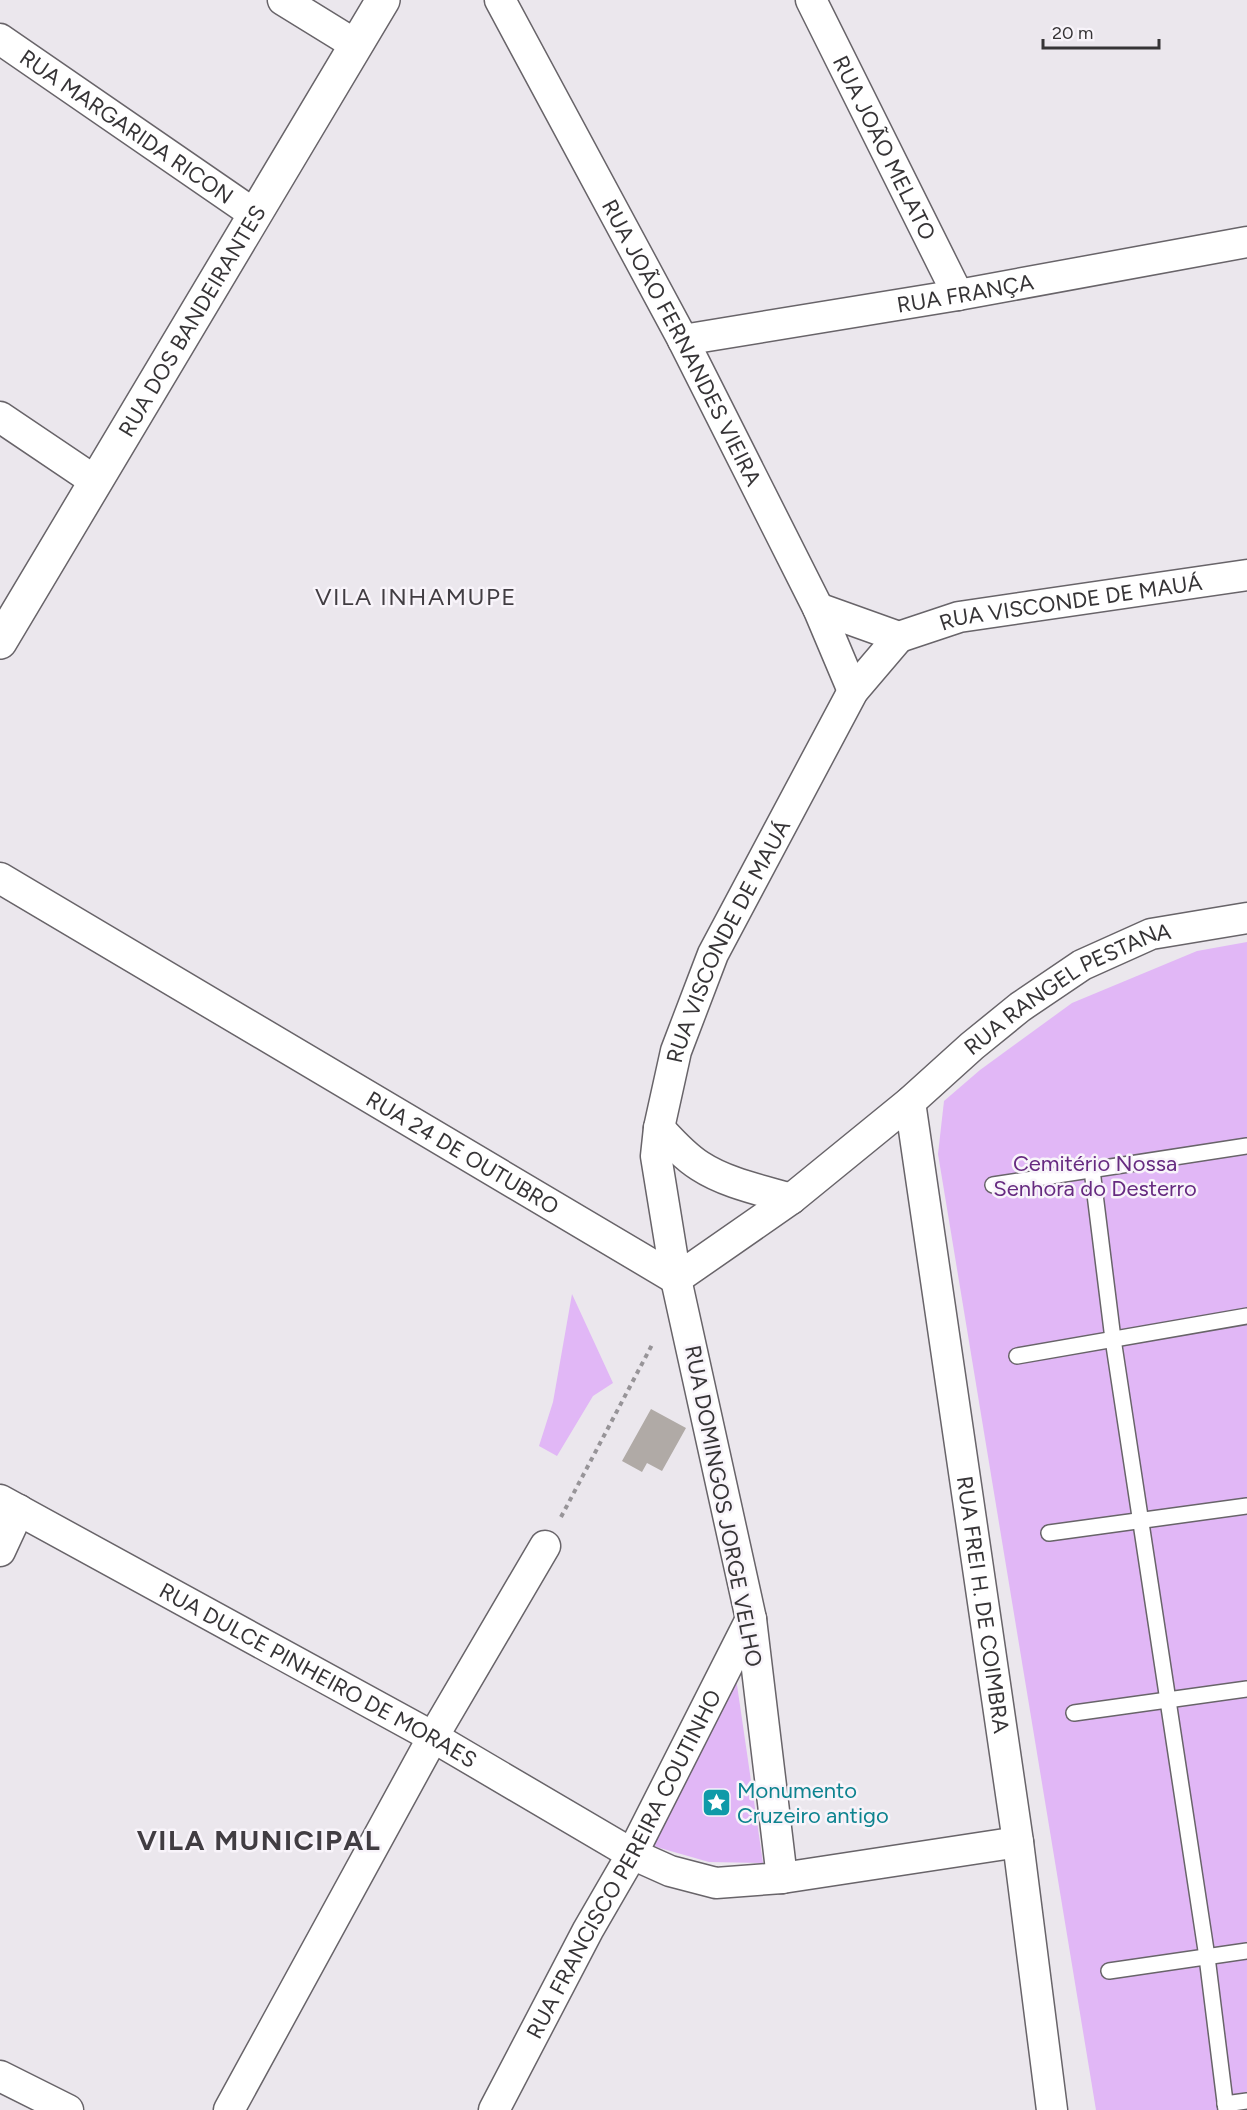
<svg xmlns="http://www.w3.org/2000/svg" width="1247" height="2110" font-family="Figtree,sans-serif">
  <style>
    .green { fill: #e1b7f6 }
    .building { fill: #b0aaa6 }
    .lines { fill: none; stroke-linecap: round; stroke-linejoin: round }
    .service-casing { stroke: #686469; stroke-width: 18 }
    .minor-casing { stroke: #686469; stroke-width: 33 }
    .tertiary-casing { stroke: #686469; stroke-width: 36 }
    .path { stroke: #979498; stroke-width: 4; stroke-dasharray: 4.5 4.5; stroke-linecap: butt }
    .service { stroke: #fff; stroke-width: 15 }
    .minor { stroke: #fff; stroke-width: 30 }
    .tertiary { stroke: #fff; stroke-width: 33 }
    .labels { text-anchor: middle; stroke-width: 5; stroke-linejoin: round; paint-order: stroke }
    .street-label { font-size: 22px; fill: #363436; stroke: #f8f4fa }
    .park-label { font-size: 22px; fill: #662a80; stroke: #f8f4fa }
    .culture-label { font-size: 22px; fill: #0d838f; stroke: #f8f4fa; text-anchor: start }
    .neighbourhood-label { font-size: 24px; letter-spacing: 1.5px; fill: #413d42; stroke: #f8f4fa }
    .district-label { font-size: 28px; font-weight: bold; letter-spacing: 1.5px; fill: #413d42; stroke: #f8f4fa }
  </style>
  <rect width="100%" height="100%" fill="#ebe7ed"/>
  <!-- green -->
  <g class="green">
    <path d="M1247,942v1168h-151l-158,-956 6,-53 36,-31 92,-67 125,-52z"/>
    <path d="M572,1294l41,89 -20,13 -36,60 -18,-10 14,-44z"/>
    <path d="M736,1678l27,185 -54,-1 -56,-16z"/>
  </g>
  <!-- building -->
  <path class="building" d="M651,1409l35,19 -24,43 -15,-8 -5,9 -20,-11z"/>
  <g class="lines">
    <defs>
      <g id="service">
        <path d="M1092,1170l21,169 94,618 19,153"/>
        <path d="M993,1185l254,-39"/>
        <path d="M1017,1356l230,-40"/>
        <path d="M1049,1533l198,-27"/>
        <path d="M1074,1713l173,-24"/>
        <path d="M1109,1971l138,-20"/>
        <path d="M1225,2104l22,-3"/>
      </g>
      <g id="minor">
        <path d="M283,0l73,45"/>
        <path id="s1" d="M500,0l183,340 135,268 35,83"/>
        <path id="s2" d="M811,0l147,295"/>
        <path id="s3" d="M0,39l254,175"/>
        <path id="s4" d="M683,340l275,-45 289,-53"/>
        <path d="M0,417l95,64"/>
        <path id="s5" d="M818,608l81,29 60,-20 288,-42"/>
        <path id="s6" d="M0,878l676,401"/>
        <path id="s7" d="M910,1102l108,740 34,268"/>
        <path d="M659,1128c12,13 25,28 41,38 26,17 61,24 91,33"/>
        <path id="s8" d="M676,1279l115,-80 119,-97 62,-56 48,-39 62,-42 69,-31 96,-16"/>
        <path id="s9" d="M0,1500l433,237 199,117 38,17 46,12 66,-5 236,-36"/>
        <path d="M0,1551l19,-41"/>
        <path id="s10" d="M782,1878l-31,-259 -75,-340 -20,-123 3,-28 17,-77 37,-97 140,-263 46,-54"/>
        <path d="M0,2076l68,34"/>
        <path d="M229,2110l204,-373 112,-191"/>
        <path id="s11" d="M494,2110l94,-180 44,-76 119,-235"/>
      </g>
      <g id="tertiary">
        <path id="s12" d="M0,642l383,-642"/>
      </g>
    </defs>
    <!-- service casing -->
    <use href="#service" class="service-casing"/>
    <!-- minor casing -->
    <use href="#minor" class="minor-casing"/>
    <!-- tertiary casing -->
    <use href="#tertiary" class="tertiary-casing"/>
    <!-- path -->
    <path class="path" d="M561,1517l92,-174"/>
    <!-- service -->
    <use href="#service" class="service"/>
    <!-- minor -->
    <use href="#minor" class="minor"/>
    <!-- tertiary -->
    <use href="#tertiary" class="tertiary"/>
  </g>
  <!-- icons -->
  <defs>
    <symbol id="sight-square" viewBox="-11 -11 22 22"><rect x="-9" y="-9" width="18" height="18" rx="4" fill="#0f9aa8" stroke="#f8f4fa"/><path d="M0-6L1.8-2.2L6-1.7L2.9 1.2L3.7 5.4L0 3.3L-3.7 5.4L-2.9 1.2L-6-1.7L-1.8-2.2Z" fill="#fff"/></symbol>
  </defs>
  <g fill-rule="evenodd">
    <use href="#sight-square" x="700" y="1786" width="33" height="33"/>
  </g>
  <g class="labels">
    <!-- street labels -->
    <g class="street-label">
      <text dy="8" stroke="none"><textPath href="#s3" startOffset="154">RUA MARGARIDA RICON</textPath></text>
      <text dy="8" stroke="none"><textPath href="#s2" startOffset="165">RUA JOÃO MELATO</textPath></text>
      <text dy="8" stroke="none"><textPath href="#s4" startOffset="286">RUA FRANÇA</textPath></text>
      <text dy="8" stroke="none"><textPath href="#s12" startOffset="374">RUA DOS BANDEIRANTES</textPath></text>
      <text dy="8" stroke="none"><textPath href="#s1" startOffset="388">RUA JOÃO FERNANDES VIEIRA</textPath></text>
      <text dy="8" stroke="none"><textPath href="#s5" startOffset="262">RUA VISCONDE DE MAUÁ</textPath></text>
      <text dy="8" stroke="none"><textPath href="#s10" startOffset="962">RUA VISCONDE DE MAUÁ</textPath></text>
      <text dy="8" stroke="none"><textPath href="#s8" startOffset="490">RUA RANGEL PESTANA</textPath></text>
      <text dy="8" stroke="none"><textPath href="#s6" startOffset="538">RUA 24 DE OUTUBRO</textPath></text>
      <text transform="translate(724 1506) rotate(79)" y="8">RUA DOMINGOS JORGE VELHO</text>
      <text dy="8" stroke="none"><textPath href="#s7" startOffset="508">RUA FREI H. DE COIMBRA</textPath></text>
      <text dy="8" stroke="none"><textPath href="#s9" startOffset="363">RUA DULCE PINHEIRO DE MORAES</textPath></text>
      <text dy="8" stroke="none"><textPath href="#s11" startOffset="278">RUA FRANCISCO PEREIRA COUTINHO</textPath></text>
    </g>
    <!-- park labels -->
    <g class="park-label">
      <text x="1095" y="1171">Cemitério Nossa<tspan x="1095" dy="25">Senhora do Desterro</tspan></text>
    </g>
    <!-- culture labels -->
    <g class="culture-label">
      <text x="737" y="1798">Monumento<tspan x="737" dy="25">Cruzeiro antigo</tspan></text>
    </g>
    <!-- neighbourhood labels -->
    <g class="neighbourhood-label">
      <text x="416" y="605">VILA INHAMUPE</text>
    </g>
    <!-- district labels -->
    <g class="district-label">
      <text x="259" y="1850">VILA MUNICIPAL</text>
    </g>
  </g>
  <!-- scale -->
  <path d="M1043 39v9h116v-9" fill="none" stroke="#363436" stroke-width="3"/>
  <text x="1052" y="39" font-size="18" fill="#363436" stroke="#f8f4fa" stroke-width="4.5" paint-order="stroke">20 m</text>
</svg>
